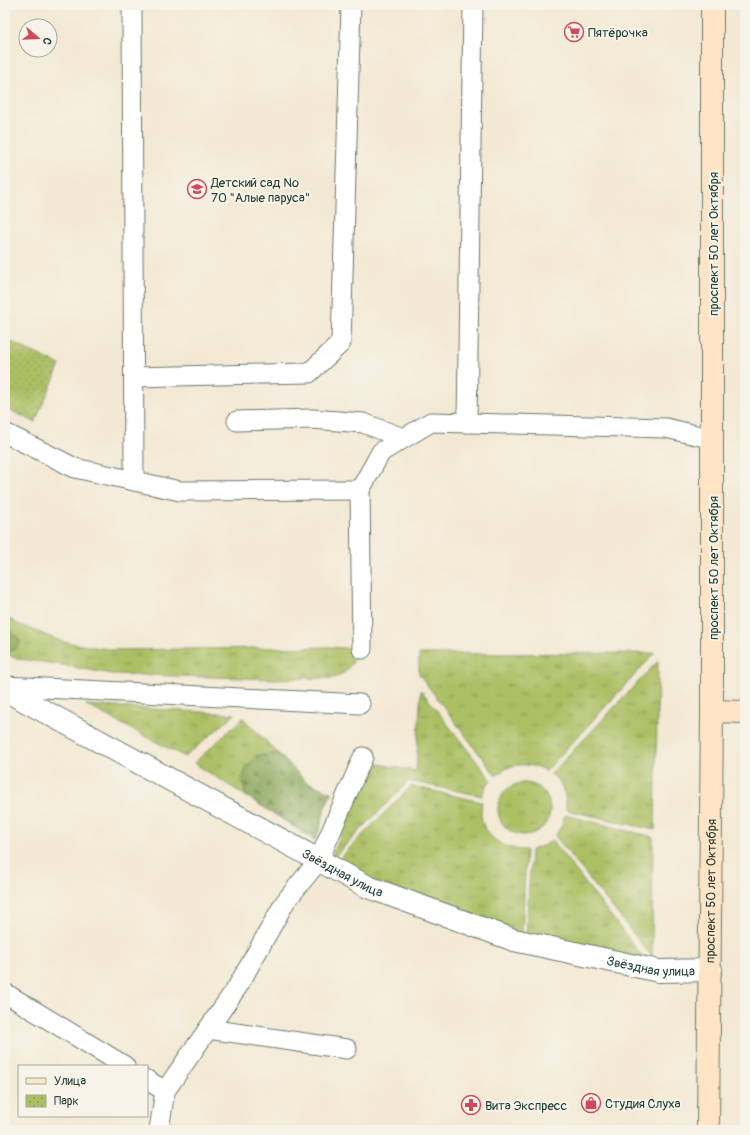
<svg xmlns="http://www.w3.org/2000/svg" width="750" height="1135" font-family="Pangolin,sans-serif">
  <style>
    .grass { fill: url(#grass-tufts); stroke: #657e4c }
    .forest { fill: url(#forest-firs); stroke: #547246 }
    .park { fill: url(#park-dots); stroke: #657e4c }
    .lines { fill: none; stroke-linecap: round; stroke-linejoin: round }
    .lane-casing { stroke: #69796c; stroke-width: 21 }
    .street-casing { stroke: #69796c; stroke-width: 24 }
    .secondary-casing { stroke: #69796c; stroke-width: 24 }
    .lane { stroke: #fff; stroke-width: 19 }
    .street { stroke: #fff; stroke-width: 22 }
    .secondary { stroke: #ffe4c6; stroke-width: 22 }
    .labels { text-anchor: middle; stroke-width: 4; stroke-linejoin: round; paint-order: stroke }
    .poi-label { font-size: 13px; fill: #1f3d34; stroke: #f7f3e8; text-anchor: start }
    .street-label { font-size: 13px; fill: #1f3d34; stroke: #f7f3e8 }
  </style>
  <defs>
    <pattern id="grass-tufts" width="24" height="20" patternUnits="userSpaceOnUse"><rect width="24" height="20" fill="#abbf63"/><path d="M3 7l-1-3M5 7V3M7 7l1-3M15 17l-1-3M17 17v-4M19 17l1-3" fill="none" stroke="#8b9c52"/></pattern>
    <pattern id="forest-firs" width="22" height="20" patternUnits="userSpaceOnUse"><rect width="22" height="20" fill="#88a659"/><path d="M5 1l3.5 6h-7zM16 11l3.5 6h-7z" fill="#6f884a"/></pattern>
    <pattern id="park-dots" width="8" height="8" patternUnits="userSpaceOnUse"><rect width="8" height="8" fill="#abbf63"/><path d="M2 2h.1M6 6h.1" fill="none" stroke="#8b9c52" stroke-width="1.8" stroke-linecap="round"/></pattern>
  </defs>
  <rect width="100%" height="100%" fill="#f7f3e8"/>
  <filter id="ink" filterUnits="userSpaceOnUse"><feTurbulence type="fractalNoise" baseFrequency=".025" numOctaves="2"/><feDisplacementMap in="SourceGraphic" scale="8" xChannelSelector="R" yChannelSelector="G"/><feConvolveMatrix kernelMatrix="1 2 1 2 8 2 1 2 1" color-interpolation-filters="sRGB"/></filter>
  <filter id="wash" filterUnits="userSpaceOnUse"><feTurbulence type="fractalNoise" baseFrequency=".012" numOctaves="4" result="noise"/><feDisplacementMap in="SourceGraphic" scale="16" xChannelSelector="R" yChannelSelector="G"/><feGaussianBlur stdDeviation="0.9" result="paint"/><feColorMatrix in="noise" values="0 0 0 0 0 0 0 0 0 0 0 0 0 0 0 0 0 1.4 0 .05"/><feComposite in="paint" operator="in"/></filter>
  <g filter="url(#wash)">
    <rect width="100%" height="100%" fill="#f3e8d3"/>
    <!-- grass -->
    <g class="grass">
      <path d="M5,616l13,8 45,18 51,8 218,-3 21,2 2,6 -3,8 -7,9 -11,6h-28l-32,1 -162,-5 -56,-10 -37,-5 -14,-5z"/>
      <path d="M655,653l-109,118c-17,-9 -36,-9 -50,5l-77,-102v-20z"/>
      <path d="M658,661l-3,169 -89,-20c1,-13 -4,-28 -15,-36z"/>
      <path d="M421,690l70,90 -6,8 -3,8 -73,-15 -80,81 44,-99 43,8z"/>
      <path d="M86,705l149,9 -50,43z"/>
      <path d="M243,718l64,64 25,11 -7,13 -5,22 -5,12 -121,-77z"/>
      <circle cx="524" cy="809" r="26"/>
      <path d="M411,786l71,16c-1,6 -2,15 1,22 5,16 27,27 43,26l-4,89 -189,-74z"/>
      <path d="M565,815l88,22 -1,120 -97,-121 6,-9z"/>
      <path d="M552,840l93,120 -119,-21 5,-89 14,-5z"/>
    </g>
    <!-- forest -->
    <g class="forest">
      <path d="M5,620l3,4v5l12,11 -1,5c-4,5 -7,7 -14,6z"/>
      <path d="M278,753l29,29 25,11 -7,13 -5,22 -5,12 -69,-44 -4,-16 3,-9 4,-7 8,-8z"/>
    </g>
    <!-- park -->
    <path class="park" d="M5,339l55,26 -25,57 -30,-14z"/>
  </g>
  <g filter="url(#ink)">
    <g class="lines">
      <defs>
        <g id="lane">
          <path d="M132,5l2,476"/>
          <path d="M134,377l175,-4 32,-30 10,-338"/>
          <path d="M237,421l75,-2 51,4 40,15"/>
          <path d="M467,423l6,-418"/>
          <path d="M5,433l70,35 105,23 180,-1"/>
          <path d="M362,649l-2,-159 21,-38 50,-30 235,6 47,11"/>
          <path d="M5,686l355,18"/>
          <path d="M5,993l120,73"/>
          <path d="M208,1029l139,20"/>
          <path d="M147,1080l18,11 -6,39"/>
          <path d="M165,1091l73,-105 47,-84 34,-42 44,-103"/>
        </g>
        <g id="street">
          <path id="s1" d="M5,690l363,197 146,53 145,31 52,-1"/>
        </g>
        <g id="secondary">
          <path d="M712,711l33,1"/>
          <path id="s2" d="M708,1130l4,-419v-706"/>
        </g>
      </defs>
      <!-- lane casing -->
      <use href="#lane" class="lane-casing"/>
      <!-- street casing -->
      <use href="#street" class="street-casing"/>
      <!-- secondary casing -->
      <use href="#secondary" class="secondary-casing"/>
      <!-- lane -->
      <use href="#lane" class="lane"/>
      <!-- street -->
      <use href="#street" class="street"/>
      <!-- secondary -->
      <use href="#secondary" class="secondary"/>
    </g>
  </g>
  <!-- icons -->
  <defs>
    <symbol id="supermarket-ring" viewBox="-11 -11 22 22"><circle r="9.5" fill="#f7f3e8" stroke="#d1495b" stroke-width="1.5"/><path d="M-6-5.5h2.5l.6 2H6L4.5 2H-2.5L-4.4-4H-6ZM-1.5 3.2a1.3 1.3 0 1 0 .1 0ZM3 3.2a1.3 1.3 0 1 0 .1 0Z" fill="#d1495b"/></symbol>
    <symbol id="school-ring" viewBox="-11 -11 22 22"><circle r="9.5" fill="#f7f3e8" stroke="#d1495b" stroke-width="1.5"/><path d="M0-5L7-2L0 1L-7-2ZM-4 1L0 2.5L4 1V4Q0 6-4 4Z" fill="#d1495b"/></symbol>
    <symbol id="shop-ring" viewBox="-11 -11 22 22"><circle r="9.5" fill="#f7f3e8" stroke="#d1495b" stroke-width="1.5"/><path d="M-5-2.5h2.3a2.7 3.5 0 0 1 5.4 0H5L5.5 6h-11ZM-1.5-2.5h3a1.5 2.3 0 0 0-3 0Z" fill="#d1495b"/></symbol>
    <symbol id="pharmacy-ring" viewBox="-11 -11 22 22"><circle r="9.5" fill="#f7f3e8" stroke="#d1495b" stroke-width="1.5"/><path d="M-2-6h4v4h4v4h-4v4h-4v-4h-4v-4h4Z" fill="#d1495b"/></symbol>
  </defs>
  <g fill-rule="evenodd">
    <use href="#supermarket-ring" x="563" y="21" width="22" height="22"/>
    <use href="#school-ring" x="186" y="178" width="22" height="22"/>
    <use href="#shop-ring" x="580" y="1092" width="22" height="22"/>
    <use href="#pharmacy-ring" x="460" y="1094" width="22" height="22"/>
  </g>
  <g class="labels">
    <!-- poi labels -->
    <g class="poi-label">
      <text x="588" y="37">Пятёрочка</text>
      <text x="211" y="187">Детский сад №<tspan x="211" dy="15">70 "Алые паруса"</tspan></text>
      <text x="605" y="1108">Студия Слуха</text>
      <text x="485" y="1110">Вита Экспресс</text>
    </g>
    <!-- street labels -->
    <g class="street-label">
      <text transform="translate(713 244) rotate(-90)" y="5">проспект 50 лет Октября</text>
      <text transform="translate(713 568) rotate(-90)" y="5">проспект 50 лет Октября</text>
      <text dy="5" stroke="none"><textPath href="#s1" startOffset="384">Звёздная улица</textPath></text>
      <text dy="5" stroke="none"><textPath href="#s2" startOffset="239">проспект 50 лет Октября</textPath></text>
      <text dy="5" stroke="none"><textPath href="#s1" startOffset="708">Звёздная улица</textPath></text>
    </g>
  </g>
  <!-- margin -->
  <rect width="750" height="1135" fill="none" stroke="#f7f3e8" stroke-width="20"/>
  <!-- legend -->
  <rect x="18" y="1065" width="130" height="52" fill="#f7f3e8" stroke="#a1aaa0"/>
  <rect x="26" y="1078" width="20" height="6" fill="#ffe4c6" stroke="#a1aaa0"/>
  <text x="54" y="1085" font-size="12" fill="#1f3d34">Улица</text>
  <rect x="26" y="1095" width="20" height="12" fill="url(#park-dots)" stroke="#a1aaa0"/>
  <text x="54" y="1105" font-size="12" fill="#1f3d34">Парк</text>
  <!-- north arrow -->
  <g transform="translate(38 38) rotate(109)"><circle r="19" fill="#f7f3e8" stroke="#a1aaa0"/>
  <path d="M0-3L7 15L0 10L-7 15Z" fill="#d1495b"/>
  <text y="-6" font-size="11" font-weight="bold" text-anchor="middle" fill="#1f3d34">С</text>
  </g>
</svg>
